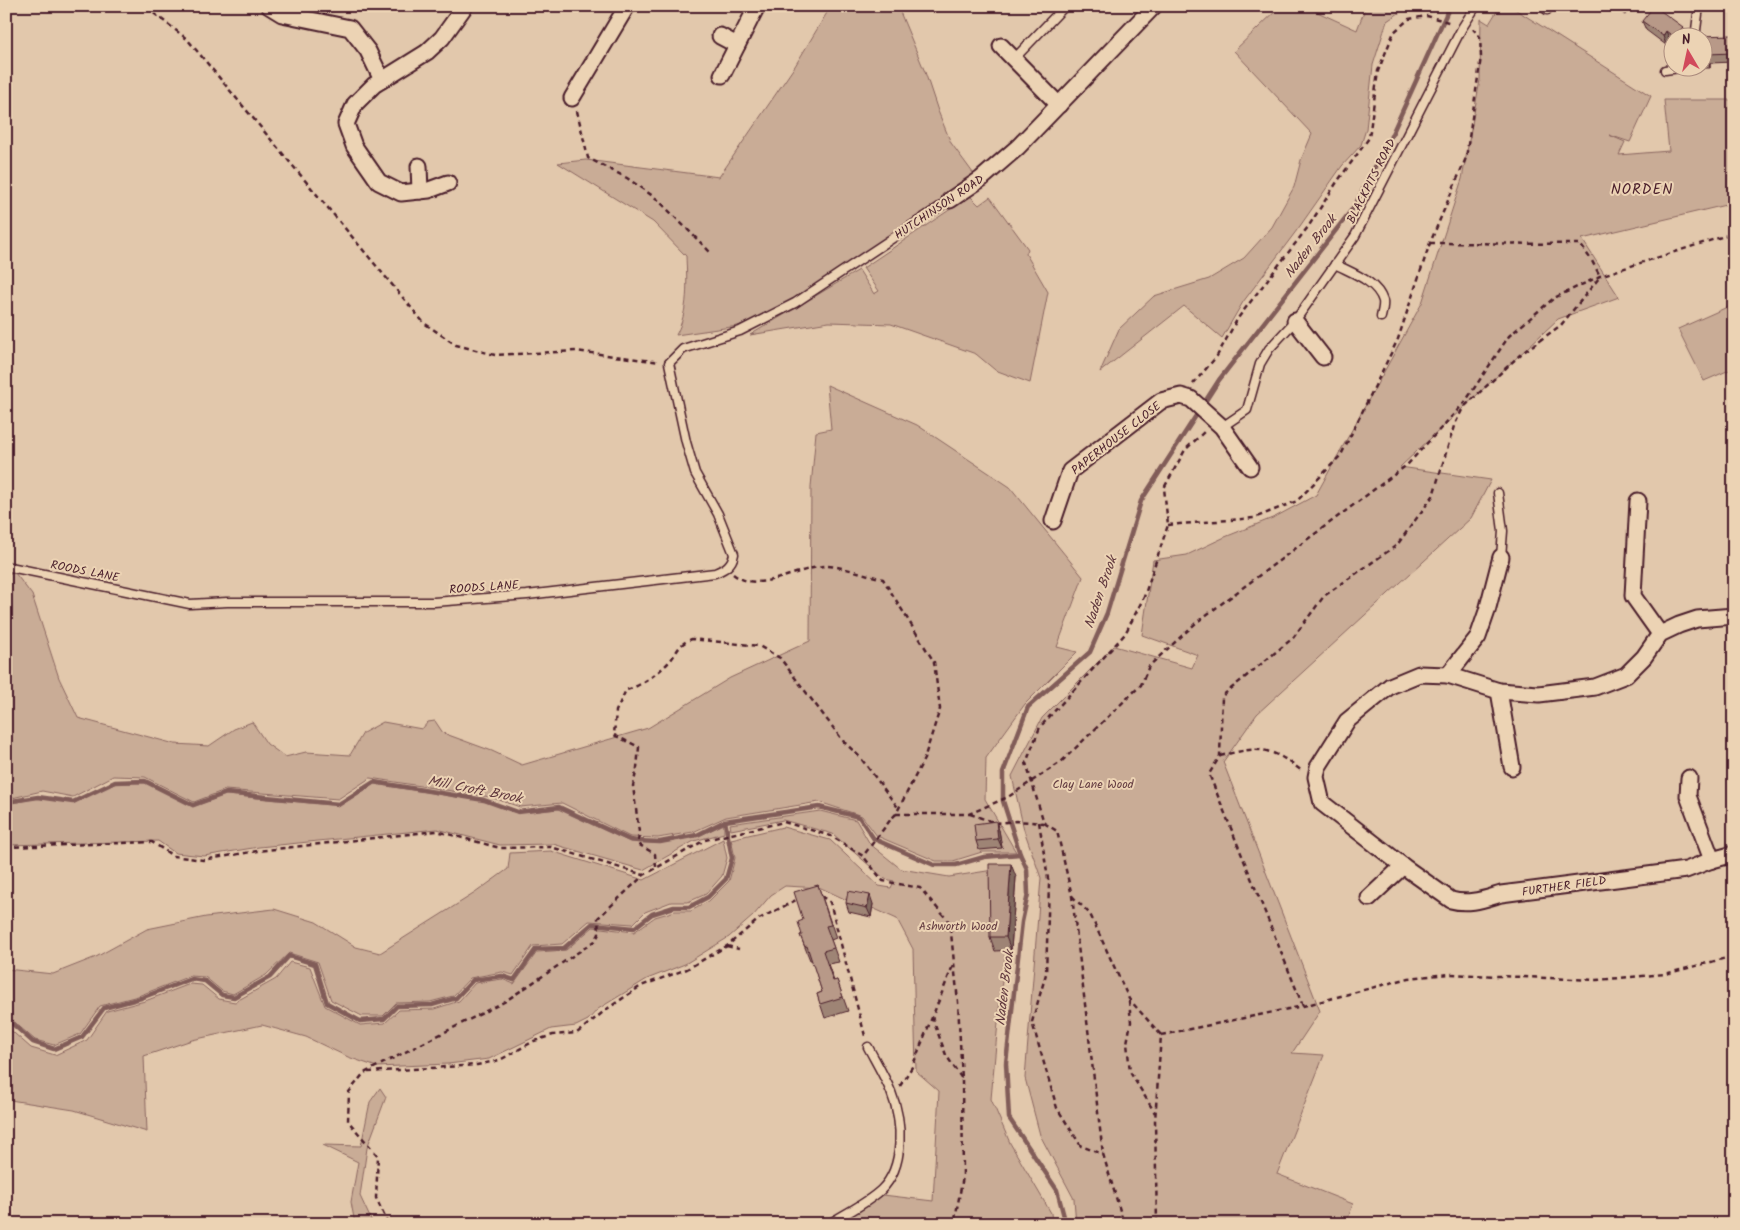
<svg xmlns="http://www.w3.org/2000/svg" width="1740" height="1230" font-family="Kalam,sans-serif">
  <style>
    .green { fill: #c9ac96; stroke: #8a6660 }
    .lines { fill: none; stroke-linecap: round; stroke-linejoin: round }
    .stream { stroke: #815c59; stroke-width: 4.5 }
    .lane-casing { stroke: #4a1f2b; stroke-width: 11 }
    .street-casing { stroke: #4a1f2b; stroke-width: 19 }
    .path { stroke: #4a1f2b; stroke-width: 2.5; stroke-dasharray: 5 4; stroke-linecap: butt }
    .lane { stroke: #ecd3b4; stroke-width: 8 }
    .street { stroke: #ecd3b4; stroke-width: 15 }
    .wall { fill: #9e8475; stroke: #4a1f2b }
    .shaded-wall { fill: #816b5f; stroke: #4a1f2b }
    .building { fill: #b89988; stroke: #4a1f2b }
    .labels { text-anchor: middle; stroke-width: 4; stroke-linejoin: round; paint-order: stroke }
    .street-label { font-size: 12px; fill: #4a1f2b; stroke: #ecd3b4 }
    .park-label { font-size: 12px; fill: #633b40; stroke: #ecd3b4 }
    .water-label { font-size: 14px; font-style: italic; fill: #61383e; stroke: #ecd3b4 }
    .quarter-label { font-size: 15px; letter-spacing: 1px; fill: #4a1f2b; stroke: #ecd3b4 }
  </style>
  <rect width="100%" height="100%" fill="#e2c8ac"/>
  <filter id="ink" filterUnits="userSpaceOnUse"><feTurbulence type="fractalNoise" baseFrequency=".02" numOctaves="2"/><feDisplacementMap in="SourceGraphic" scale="10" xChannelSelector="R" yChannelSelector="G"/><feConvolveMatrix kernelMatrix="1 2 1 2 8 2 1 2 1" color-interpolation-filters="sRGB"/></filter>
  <g filter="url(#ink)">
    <!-- green -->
    <g class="green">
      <path d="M831,6h60l9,6 25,60 13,39 13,32 25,34 -178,119 -30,18 -30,12 -62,9c13,-24 11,-53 10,-79l-33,-34 -95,-59 28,-3 133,17 76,-111z"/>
      <path d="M1281,6h34l-2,4 44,20 9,-24h54l-18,5 -15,10 -14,44 -7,64 -5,16 -19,21 -42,60 -57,76 -21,36 -38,-32 -84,66 19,-43 35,-33 55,-17 35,-21 28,-31 22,-40 7,-27 11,-26 -78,-83z"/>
      <path d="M1500,6h10l141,90 -21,46 -21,-7 16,7 -6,13 50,-4 -5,-51h70v103l-152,36 37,58 -61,22 -158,148 91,13 -20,38 -214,196 -34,48 97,249 -28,42 32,2 -47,119 76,30 -7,20h-270l-2,-25 -34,-64 -15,-57 16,-200 -17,-48 -12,-54 30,-58 72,-72 78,22 6,-13 -56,-20 11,-75 34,-5 38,-18 50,-20 41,-22 106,-192 40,-124 18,-99 1,-61 8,5z"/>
      <path d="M970,196l9,9 11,-8 38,52 -2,5 22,38 -18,91 -35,-13 -19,-16 -85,-30 -62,-2 -79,13 109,-65 15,24 5,-3 -16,-23z"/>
      <path d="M1734,304v64l-30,13 -26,-52z"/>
      <path d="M827,385l90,40 93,62 73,90 -26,70 20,5 -52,52 -39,54 -1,41 31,53h-34l-29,9h-17l-59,-25 -15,-20 -43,-14 -93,15 -33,15 -35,6 -28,-1 -68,-34 -42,4 -30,-10 -120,-19 -32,21 -113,-9 -31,12 -49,-25 -32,-1 -40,21 -31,-6 -30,7 -6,-2v-222l9,-1 17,22 27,83 19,40 97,26 34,2 25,-17 18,-7 15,22 18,13 21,-5 44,3 13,-22 20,-11 39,7 6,-7 7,-1 8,12 49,18 30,14 126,-37 82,-50 80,-37 1,-154 5,-55 15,-3z"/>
      <path d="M115,783h30l48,24 33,-12 114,11 34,-22 110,17 33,12 41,-4 72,33 31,1 38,-7 25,-12v9l-30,8 -51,29 -90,-26 -53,1 -63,-16 -178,18 -55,9 -29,-3 -17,-12 -152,4v-44l6,2 26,-5 36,5z"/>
      <path d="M820,811l36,9 14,24 31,25 48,8 63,-10 2,18 -13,104 -10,110 19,44 41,70 1,11h-207l1,-6 37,-23 50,6 6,-110 -23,-20 -3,-122 -16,-30 -29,-13 -19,-5 -28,-13 -36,-2 -14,9 -18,21 -24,21 -44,27 -38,15 -49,30 -10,11 -12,6 -25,3 -62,30 -41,5 -71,3 -29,-10 -42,-20 -44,-12 -70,15 -48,16 3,76 -73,-22 -64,-10 -4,3v-77l25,22 24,7 32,-15 20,-29 38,-10 45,-17 12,1 17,14 16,3 41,-23 14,-17 20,5 15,39 35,19 25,-2 14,-13 35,-1 25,-8 16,-18 27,-4 12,5 23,-32 29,-2 27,-23 41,5 21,-15 20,-6h16l18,-10 20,-20 6,-23 -4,-19 52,-12 47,13 49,46 12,2 3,-7 -9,-2 -52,-45 -50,-14 -52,10 -1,-6z"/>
      <path d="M723,839l4,19 -5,18 -16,18 -18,8h-17l-26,10 -12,12 -44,-3 -27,23 -29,2 -20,29 -11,-3 -32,6 -17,18 -23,6 -34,1 -13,13h-21l-31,-16 -13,-38 -29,-9 -23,22 -33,19 -11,-3 -17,-14 -15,-1 -52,20 -38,10 -20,28 -26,11 -19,-5 -29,-25v-46l47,5 43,-17 51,-28 59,-12 68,-8 42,13 40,25 24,6 95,-60 33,-24 2,-16 41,-2 93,29z"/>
      <path d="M380,1088l6,9 -19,51 -7,48 13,28h-18l-4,-22 7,-40 -35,-17 38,1 9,-44z"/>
    </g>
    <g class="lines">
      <!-- stream -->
      <g class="stream">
        <path d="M6,799l6,2 26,-4 35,5 42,-20 30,-1 48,24 33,-12 113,11 35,-22 110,18 34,12 41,-5 71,33 8,1 22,1 37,-7 28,-14 94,-14 40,10 15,22 60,26h22l28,-8 36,-3"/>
        <path d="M6,1018l27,24 21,7 28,-12 22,-29 37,-10 50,-19 14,2 17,14 12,2 36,-20 19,-21 26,8 12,39 33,18 24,-2 13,-13 35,-1 24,-7 17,-18 29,-4 12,4 22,-31 28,-1 28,-24 42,4 18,-14 22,-7h15l19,-10 18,-18 6,-21 -7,-37"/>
        <path d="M1066,1224l-9,-34 -48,-72 -3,-55 16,-141 6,-28 -1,-25 -7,-15 -17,-53v-28l25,-66 62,-55 17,-39 34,-112 78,-121 135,-173 38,-73 58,-128"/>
      </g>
      <defs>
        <g id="lane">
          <path d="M1542,6l5,4"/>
          <path d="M1695,38l4,-32"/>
          <path d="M1014,59l51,-53"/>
          <path d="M1665,70l14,-2"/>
          <path d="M1335,264c17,9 42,17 48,37 1,5 -1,11 -2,16"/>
          <path d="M1222,427l25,-17 13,-46 9,-15 26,-28 60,-85 107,-208 14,-22"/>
          <path d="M1498,493l5,38 -2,26"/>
          <path d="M6,568l4,-1 180,37 37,-2h207l93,-7 188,-22c10,-4 17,-8 19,-19l-16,-40 -23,-41 -9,-31 -17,-79 14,-14 57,-18 55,-28 155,-103"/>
          <path d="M829,1224c17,-11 37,-20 52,-34 24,-23 22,-68 10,-98 -6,-15 -15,-30 -23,-45"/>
        </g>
        <g id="street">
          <path d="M269,6l13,8 68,14 18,23 14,29"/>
          <path d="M720,36l17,9"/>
          <path d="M1001,46l58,59"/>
          <path d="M722,75l35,-69"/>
          <path d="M572,98l55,-92"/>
          <path d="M419,166l1,25"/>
          <path d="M448,183l-19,7 -28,3 -22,-11 -25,-36 -8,-22 9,-20 19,-19 53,-33 15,-14 23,-32"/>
          <path d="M950,200l31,-21 37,-32 136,-141"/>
          <path d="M1295,321l28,36"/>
          <path d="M1638,501l-5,95 27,38"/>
          <path d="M1053,521l17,-50 91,-70 20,-5 10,3 31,28 28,40"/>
          <path d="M1734,616l-37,3 -18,6 -19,9 -16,23 -18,18 -31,12 -56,7 -40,-3 -51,-16 -29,-1 -29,12 -43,35 -29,46 -2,10 6,26 81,63 48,34c18,5 33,-1 50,-6l185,-24 26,-10 22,-6"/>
          <path d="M1448,675l30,-38 9,-26 14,-54"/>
          <path d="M1499,691l13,76"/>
          <path d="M1689,778l-1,18 24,64"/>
          <path d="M1369,898l34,-32"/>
        </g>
      </defs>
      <!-- lane casing -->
      <use href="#lane" class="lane-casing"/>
      <!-- street casing -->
      <use href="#street" class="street-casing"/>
      <!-- path -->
      <g class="path">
        <path d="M149,6l2,5 36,28 237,284 32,22 39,10 81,-4 84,11"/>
        <path d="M577,111l11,47 39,20 30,21 53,53"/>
        <path d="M1430,243l150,1 12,17 8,15"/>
        <path d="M1193,384l24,-28 21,-38 70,-91 29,-45 32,-44 9,-67 16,-39 15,-13 18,-3 25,7"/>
        <path d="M1465,406l56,-52 40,-29 38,-47"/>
        <path d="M1168,525l86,-7 43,-17 44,-46 57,-116 32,-96 36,-85 15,-101 -1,-20 -7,-8"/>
        <path d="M733,574c26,21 65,-7 93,-8 11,-1 45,10 57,13l51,83 6,47 -16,50 -28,55 -5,5 -28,37"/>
        <path d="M1220,756c38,-10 50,-10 82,15"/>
        <path d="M896,814h73l39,-17 53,-35 80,-77 8,-19 48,-44 210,-157 58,-63 44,-66 45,-38 46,-22 134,-43"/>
        <path d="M970,814l26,9 20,-2 28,2 -18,-60 14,-36 85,-93 19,-37 24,-72 -4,-37 21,-38 21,-20"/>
        <path d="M1039,822l10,63 -3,89 -14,48 25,86 24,38 22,8"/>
        <path d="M1044,823l13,8 15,65 31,258 21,70"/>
        <path d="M6,847l146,-5 21,14 30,4 54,-9 180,-20 63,17 51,-1 93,28"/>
        <path d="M656,867l-1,-13 -17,-10 1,-12 -6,-46 4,-18 2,-21 -25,-12 2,-24 10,-21c15,-4 31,-16 42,-27 10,-10 9,-19 24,-24l67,7 21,12 64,84 16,15 39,52"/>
        <path d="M821,896l9,6 35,134"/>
        <path d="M1072,896l18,18 39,85 32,36 -6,86 2,103"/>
        <path d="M727,946l12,3"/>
        <path d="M1129,1001l2,21 -4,21 3,29 25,41"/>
        <path d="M1303,1006l-94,-232 11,-18 2,-60 71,-58 31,-42 73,-51 36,-49 21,-70 10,-20"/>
        <path d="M932,1017l14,38 16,24"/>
        <path d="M1161,1035l142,-29 106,-28 40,-4 148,6 68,-6 69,-18"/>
        <path d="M368,1072l109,-7 23,-5 34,-19 19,-6 24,-2 30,-24 34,-23 46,-17 40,-23 32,-27 39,-20"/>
        <path d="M900,1086l12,-19 42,-104"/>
        <path d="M388,1224l-12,-26 2,-42 -30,-35 1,-29 15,-19 140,-71 91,-61 4,-7 -1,-16 46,-43 61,-35 79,-18 47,14 32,20 20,25 37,7 30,35 8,79 4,78 1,97 -9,47"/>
        <path d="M860,1224l4,-7"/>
      </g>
      <!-- lane -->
      <use href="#lane" class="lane"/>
      <!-- street -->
      <use href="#street" class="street"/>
    </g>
    <!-- wall -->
    <g class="wall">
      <path d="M1614,6h18l-7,9 -10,-7z"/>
      <path d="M1642,21l41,6 3,9 -2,2h-12v4l-2,-2 -4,5 -20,-15z"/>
      <path d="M1734,35v27l-24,1v5h-9h1v-30z"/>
      <path d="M999,830l3,18 -23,2 -3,-9z"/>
      <path d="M1016,877l-5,73 -16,1 -5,-14z"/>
      <path d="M818,885l18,53 -5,2 8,22 -11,2 6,17 3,-1 11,31 -23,7 -8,-24 5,-2 -10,-32h-2l-10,-25h2z"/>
      <path d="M846,903l27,1 -2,13 -22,-5z"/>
    </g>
    <!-- shaded-wall -->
    <g class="shaded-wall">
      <path d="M1622,6h10l-7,9z"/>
      <path d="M1683,27l3,9 -2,2h-10z"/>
      <path d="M1666,31l4,9 -4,5 -3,-9z"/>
      <path d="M1707,54l3,9v5l-3,-9z"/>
      <path d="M996,821l3,9 3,18 -4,-9z"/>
      <path d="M1011,864l5,13 -5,73 -5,-13z"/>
      <path d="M870,895l3,9 -2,13 -4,-9z"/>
    </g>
    <!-- building -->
    <g class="building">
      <path d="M1654,6l29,21 -9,10 -8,-6 -3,5 -21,-15z"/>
      <path d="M1734,35v18l-27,1v5h-5v-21h-4l-1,-2z"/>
      <path d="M996,821l2,18 -22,2 -2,-17z"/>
      <path d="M989,864h22l-5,73h-16z"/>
      <path d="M818,885l13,40 -5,1 8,22 -11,3 10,30 4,-1 6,17 -23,7 -3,-10 5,-2 -15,-46 -2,1 -5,-12h2l-4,-13 5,-2 -9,-28z"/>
      <path d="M848,891l22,4 -3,13 -21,-5z"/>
    </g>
  </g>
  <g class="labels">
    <!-- street labels -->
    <g class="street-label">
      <text transform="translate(1371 181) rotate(-63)" y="4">BLACKPITS ROAD</text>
      <text transform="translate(939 207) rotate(-34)" y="4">HUTCHINSON ROAD</text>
      <text transform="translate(1116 438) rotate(-38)" y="4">PAPERHOUSE CLOSE</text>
      <text transform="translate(85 571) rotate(11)" y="4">ROODS LANE</text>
      <text transform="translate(484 587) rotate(-4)" y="4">ROODS LANE</text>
      <text transform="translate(1564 886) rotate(-8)" y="4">FURTHER FIELD</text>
    </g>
    <!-- park labels -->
    <g class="park-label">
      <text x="1093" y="788">Clay Lane Wood</text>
      <text x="958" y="930">Ashworth Wood</text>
    </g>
    <!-- water labels -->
    <g class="water-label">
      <text transform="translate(1310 246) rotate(-52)" y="5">Naden Brook</text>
      <text transform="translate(1100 592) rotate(-71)" y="5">Naden Brook</text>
      <text transform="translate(475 789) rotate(11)" y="5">Mill Croft Brook</text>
      <text transform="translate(1004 988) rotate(-83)" y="5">Naden Brook</text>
    </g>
    <!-- quarter labels -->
    <g class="quarter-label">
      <text x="1642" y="194">NORDEN</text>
    </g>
  </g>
  <!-- margin -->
  <rect width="1740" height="1230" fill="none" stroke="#ecd3b4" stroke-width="25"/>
  <rect x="12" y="12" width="1715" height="1205" fill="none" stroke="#4a1f2b" stroke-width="2" filter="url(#ink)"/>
  <!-- north arrow -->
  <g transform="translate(1688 52) rotate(351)"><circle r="24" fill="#ecd3b4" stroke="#ab8b7d"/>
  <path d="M0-4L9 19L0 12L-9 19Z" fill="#d1495b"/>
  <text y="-8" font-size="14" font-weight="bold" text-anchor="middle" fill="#4a1f2b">N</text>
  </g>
</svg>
